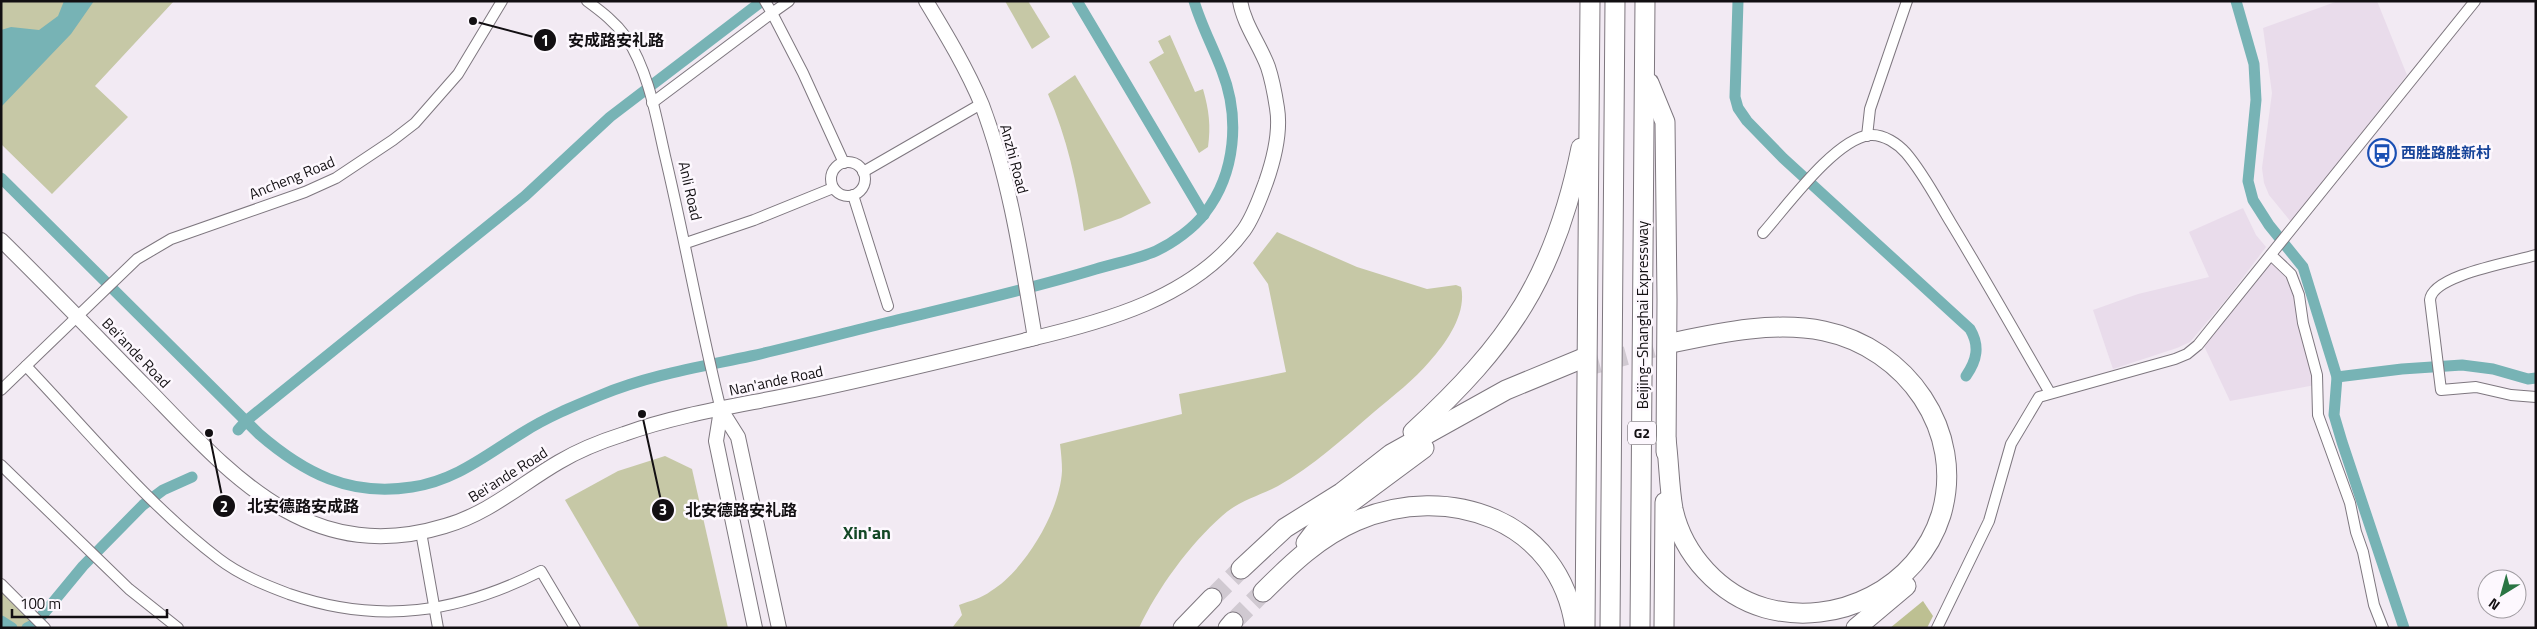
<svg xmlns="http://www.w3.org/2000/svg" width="2537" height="629" font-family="'Titillium Web','Noto Sans SC',sans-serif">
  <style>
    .built { fill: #e9dceb }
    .green { fill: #c6c8a6 }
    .forest { fill: #bdc092 }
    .water { fill: #77b3b5 }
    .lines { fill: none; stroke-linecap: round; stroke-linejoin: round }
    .canal { stroke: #77b3b5; stroke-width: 11 }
    .highway-tunnel { stroke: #d0c9d1; stroke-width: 19; stroke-dasharray: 19 9; stroke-linecap: butt }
    .street-casing { stroke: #7e777f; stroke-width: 12 }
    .secondary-casing { stroke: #7e777f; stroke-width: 16 }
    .highway-casing { stroke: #7e777f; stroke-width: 21 }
    .street { stroke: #fff; stroke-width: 10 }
    .secondary { stroke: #fff; stroke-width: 14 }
    .highway { stroke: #fff; stroke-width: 19 }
    .labels { text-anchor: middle; stroke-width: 5; stroke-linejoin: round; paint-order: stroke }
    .shield { fill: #fdf8fe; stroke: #585559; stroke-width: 1 }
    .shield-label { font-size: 14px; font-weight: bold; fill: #120f12 }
    .transit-label { font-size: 15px; font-weight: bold; fill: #164399; stroke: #fdf8fe; text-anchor: start }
    .street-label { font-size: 15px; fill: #120f12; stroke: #fdf8fe }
    .quarter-label { font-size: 18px; font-weight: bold; fill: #134725; stroke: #fdf8fe }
    .leader { fill: none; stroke: #120f12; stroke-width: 2 }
    .callout-dot { fill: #120f12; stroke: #fdf8fe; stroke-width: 2 }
    .mark-label { font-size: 15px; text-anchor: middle; font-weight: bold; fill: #fff }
    .callout-label { font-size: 16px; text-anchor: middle; font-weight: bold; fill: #120f12; stroke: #fdf8fe; stroke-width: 5; stroke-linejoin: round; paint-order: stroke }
  </style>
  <rect width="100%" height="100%" fill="#f2eaf3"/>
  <!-- built -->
  <g class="built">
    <path d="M2338,1h39l30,74 -116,147 -22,-27 -5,-12 -2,-15 10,-75 -9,-65z"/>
    <path d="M2243,208l13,27 10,12 -37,49 -39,46 -13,6 -64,21 -20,-59 45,-16 71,-17 -20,-45z"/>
    <path d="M2272,262l11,8 9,15 23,100 -85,16 -26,-55z"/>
  </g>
  <!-- green -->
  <g class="green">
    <path d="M1,1h173l-79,85 33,31 -76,77 -51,-50z"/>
    <path d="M1005,1h23l22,36 -18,12z"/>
    <path d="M1170,35l25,57 8,-3c6,21 8,37 5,58l-9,6 -50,-91 15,-9 -6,-12z"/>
    <path d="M1075,75l76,128 -30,15 -37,13c-7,-48 -17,-93 -36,-137z"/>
    <path d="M1277,232l80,35 70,22 29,-4 5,2c6,26 -14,55 -31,74 -16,19 -37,35 -56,51 -30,26 -61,54 -96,74 -19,10 -40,15 -56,30 -32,28 -65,73 -83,112h-187l10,-13 -3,-10c11,-4 23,-7 32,-14 34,-21 69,-80 71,-120 0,-9 -1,-19 -2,-27l122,-30 -3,-20 107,-22 -18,-88 -15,-21z"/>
    <path d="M665,456l27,13 36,159h-88l-75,-128 53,-29z"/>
    <path d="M1,587l41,41h-41z"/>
  </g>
  <!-- forest -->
  <path class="forest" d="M1923,601l10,15 -6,12h-37z"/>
  <!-- water -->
  <path class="water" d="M64,1h30l-23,33 -70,73v-77l10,-3 28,3 19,-14z"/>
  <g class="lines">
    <!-- canal -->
    <g class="canal">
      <path d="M1077,1l127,214"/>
      <path d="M1738,1l-3,96 3,11 9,13 36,37 187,171c10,17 7,31 -4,47"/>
      <path d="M2236,1l18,63 2,36 -8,81 5,19 16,25 34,42 34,110 -3,38 8,27 62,186"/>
      <path d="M1,178l258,256c45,39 91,63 153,53 43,-6 74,-32 110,-54 25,-16 52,-27 79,-38 48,-20 99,-28 150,-39 45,-10 89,-22 134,-33 70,-17 142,-33 211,-54 20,-6 42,-10 60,-18 17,-8 38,-23 49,-38 31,-40 35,-96 17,-142 -9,-24 -21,-46 -28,-70"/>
      <path d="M2337,377l65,-8 60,-4 31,4 35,10 8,-1"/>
      <path d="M238,430l8,-9 279,-225 85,-79 152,-116"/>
      <path d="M1,621l11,7"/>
      <path d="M27,628l6,-3 12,-13 38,-46 60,-61 20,-15 29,-13"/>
    </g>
    <!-- highway-tunnel -->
    <g class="highway-tunnel">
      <path d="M1581,368l95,-26"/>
      <path d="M1212,598l29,-29"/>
      <path d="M1233,622l30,-30"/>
    </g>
    <defs>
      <g id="street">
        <path d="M587,1c15,11 28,21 39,36 23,35 30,80 39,119 20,84 35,170 56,254"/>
        <path d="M765,1l7,12 17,-12"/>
        <path d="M652,103l120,-90 31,60 41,90"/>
        <path d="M1867,136l3,-27 37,-108"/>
        <circle cx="848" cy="179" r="17"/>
        <path d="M863,172l118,-68"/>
        <path d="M853,195l35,111"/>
        <path d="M1763,233c24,-27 72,-94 107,-98 14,-1 28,9 36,18 18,21 31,47 45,70 34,56 66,113 99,170"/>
        <path d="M686,243l68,-23 79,-32"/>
        <path d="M2271,255l20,19 8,21 4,28 14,52 1,40 32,88 6,29 7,20 11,53 9,23"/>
        <path d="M2536,255c-23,7 -104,20 -106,45l11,90 35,-3 35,8 25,2"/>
        <path d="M26,366c61,64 122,139 193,193 21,16 46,26 70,35 90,31 169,19 252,-23l34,57"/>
        <path d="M1,390l136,-131 34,-20 134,-47 31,-14 57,-38 22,-17 43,-49 44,-73"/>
        <path d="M1,465l128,124 49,39"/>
        <path d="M421,532l17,96"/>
        <path d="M1,584l44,44"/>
        <path d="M1937,628l52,-107 22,-77 28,-47 136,-38 12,-5 11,-9 277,-344"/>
      </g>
      <g id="secondary">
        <path d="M1,240c48,47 95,96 142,144 86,88 164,184 302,142 43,-12 76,-42 114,-64 20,-12 43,-21 65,-28 58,-21 120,-29 180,-42 77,-16 154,-35 231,-54 -13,-77 -25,-159 -53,-233 -15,-36 -36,-71 -56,-104"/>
        <path d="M1026,340c78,-18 168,-42 218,-110 10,-14 16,-32 22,-48 8,-23 15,-50 11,-74 -2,-13 -5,-29 -9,-41 -8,-22 -24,-42 -28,-66"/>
        <path d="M721,410l17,27 41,191"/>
        <path d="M721,410l-5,31 39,187"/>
      </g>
      <g id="highway">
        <path d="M1649,83l16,39 2,177 -1,153"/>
        <path d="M1413,432c96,-88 142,-155 168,-284"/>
        <path d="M1666,439c3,23 3,47 7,70 10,46 47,86 92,99 72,20 153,-20 176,-93 25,-84 -35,-167 -117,-184 -48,-10 -101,1 -148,11"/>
        <path d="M1306,543l13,-17 105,-78"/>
        <path d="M1241,569l44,-41 56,-35 50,-39 115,-64 75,-31"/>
        <path d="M1263,592c28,-28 56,-55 93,-71 92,-40 204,-1 219,107"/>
        <path d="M1183,628l29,-30"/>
        <path d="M1228,628l5,-6"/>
        <path d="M1585,628l5,-627"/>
        <path d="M1610,628l5,-627"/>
        <path d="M1640,628l5,-627"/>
        <path d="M1664,628l1,-126"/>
        <path d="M1856,628l50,-42"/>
      </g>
    </defs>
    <!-- street casing -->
    <use href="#street" class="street-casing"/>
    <!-- secondary casing -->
    <use href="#secondary" class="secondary-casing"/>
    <!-- highway casing -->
    <use href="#highway" class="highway-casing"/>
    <!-- street -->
    <use href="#street" class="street"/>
    <!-- secondary -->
    <use href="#secondary" class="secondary"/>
    <!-- highway -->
    <use href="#highway" class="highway"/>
  </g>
  <!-- icons -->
  <defs>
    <symbol id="bus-ring" viewBox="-11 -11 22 22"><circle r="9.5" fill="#fdf8fe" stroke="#1a4fb4" stroke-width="1.5"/><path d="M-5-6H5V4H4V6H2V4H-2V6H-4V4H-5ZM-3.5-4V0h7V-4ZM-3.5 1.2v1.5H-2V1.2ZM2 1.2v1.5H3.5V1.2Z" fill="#1a4fb4"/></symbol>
  </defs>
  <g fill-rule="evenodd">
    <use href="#bus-ring" x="2366" y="137" width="32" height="32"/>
  </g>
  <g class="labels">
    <!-- shield labels -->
    <rect class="shield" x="1628" y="421.5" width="28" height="23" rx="4"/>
    <g class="shield-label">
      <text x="1642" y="438">G2</text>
    </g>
    <!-- transit labels -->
    <g class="transit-label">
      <text x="2401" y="158">西胜路胜新村</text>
    </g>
    <!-- street labels -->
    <g class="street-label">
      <text transform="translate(1014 159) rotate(75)" y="5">Anzhi Road</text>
      <text transform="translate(292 178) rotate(-22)" y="5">Ancheng Road</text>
      <text transform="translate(690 191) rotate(77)" y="5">Anli Road</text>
      <text transform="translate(1643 315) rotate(-90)" y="5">Beijing–Shanghai Expressway</text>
      <text transform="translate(136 353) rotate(46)" y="5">Bei'ande Road</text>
      <text transform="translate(776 381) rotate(-12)" y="5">Nan'ande Road</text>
      <text transform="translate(508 475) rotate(-32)" y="5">Bei'ande Road</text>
    </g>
    <!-- quarter labels -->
    <g class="quarter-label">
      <text x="867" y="539">Xin'an</text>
    </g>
  </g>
  <!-- callouts -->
  <path class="leader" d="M473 21L545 40M209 433L224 506M642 414L663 510"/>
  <g class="callout-dot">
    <circle cx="473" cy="21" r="5"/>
    <circle cx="209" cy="433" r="5"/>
    <circle cx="642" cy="414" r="5"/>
    <circle cx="545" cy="40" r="12"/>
    <circle cx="224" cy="506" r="12"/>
    <circle cx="663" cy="510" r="12"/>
  </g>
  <g class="mark-label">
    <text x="545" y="46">1</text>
    <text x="224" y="512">2</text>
    <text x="663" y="515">3</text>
  </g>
  <g class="callout-label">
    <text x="616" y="46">安成路安礼路</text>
    <text x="303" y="512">北安德路安成路</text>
    <text x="741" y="516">北安德路安礼路</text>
  </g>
  <!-- border -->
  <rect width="2537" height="629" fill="none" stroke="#120f12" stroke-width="5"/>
  <!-- north arrow -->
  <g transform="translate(2502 594) rotate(217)"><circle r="24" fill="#fdf8fe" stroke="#9f9ba0"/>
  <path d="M0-4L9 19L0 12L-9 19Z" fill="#2a7543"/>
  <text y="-8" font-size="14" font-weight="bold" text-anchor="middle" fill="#120f12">N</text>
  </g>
  <!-- scale -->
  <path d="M12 609v8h155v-8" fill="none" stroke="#120f12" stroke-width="2.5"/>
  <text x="20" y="609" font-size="15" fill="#120f12" stroke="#fdf8fe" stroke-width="4" paint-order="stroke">100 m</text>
</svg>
